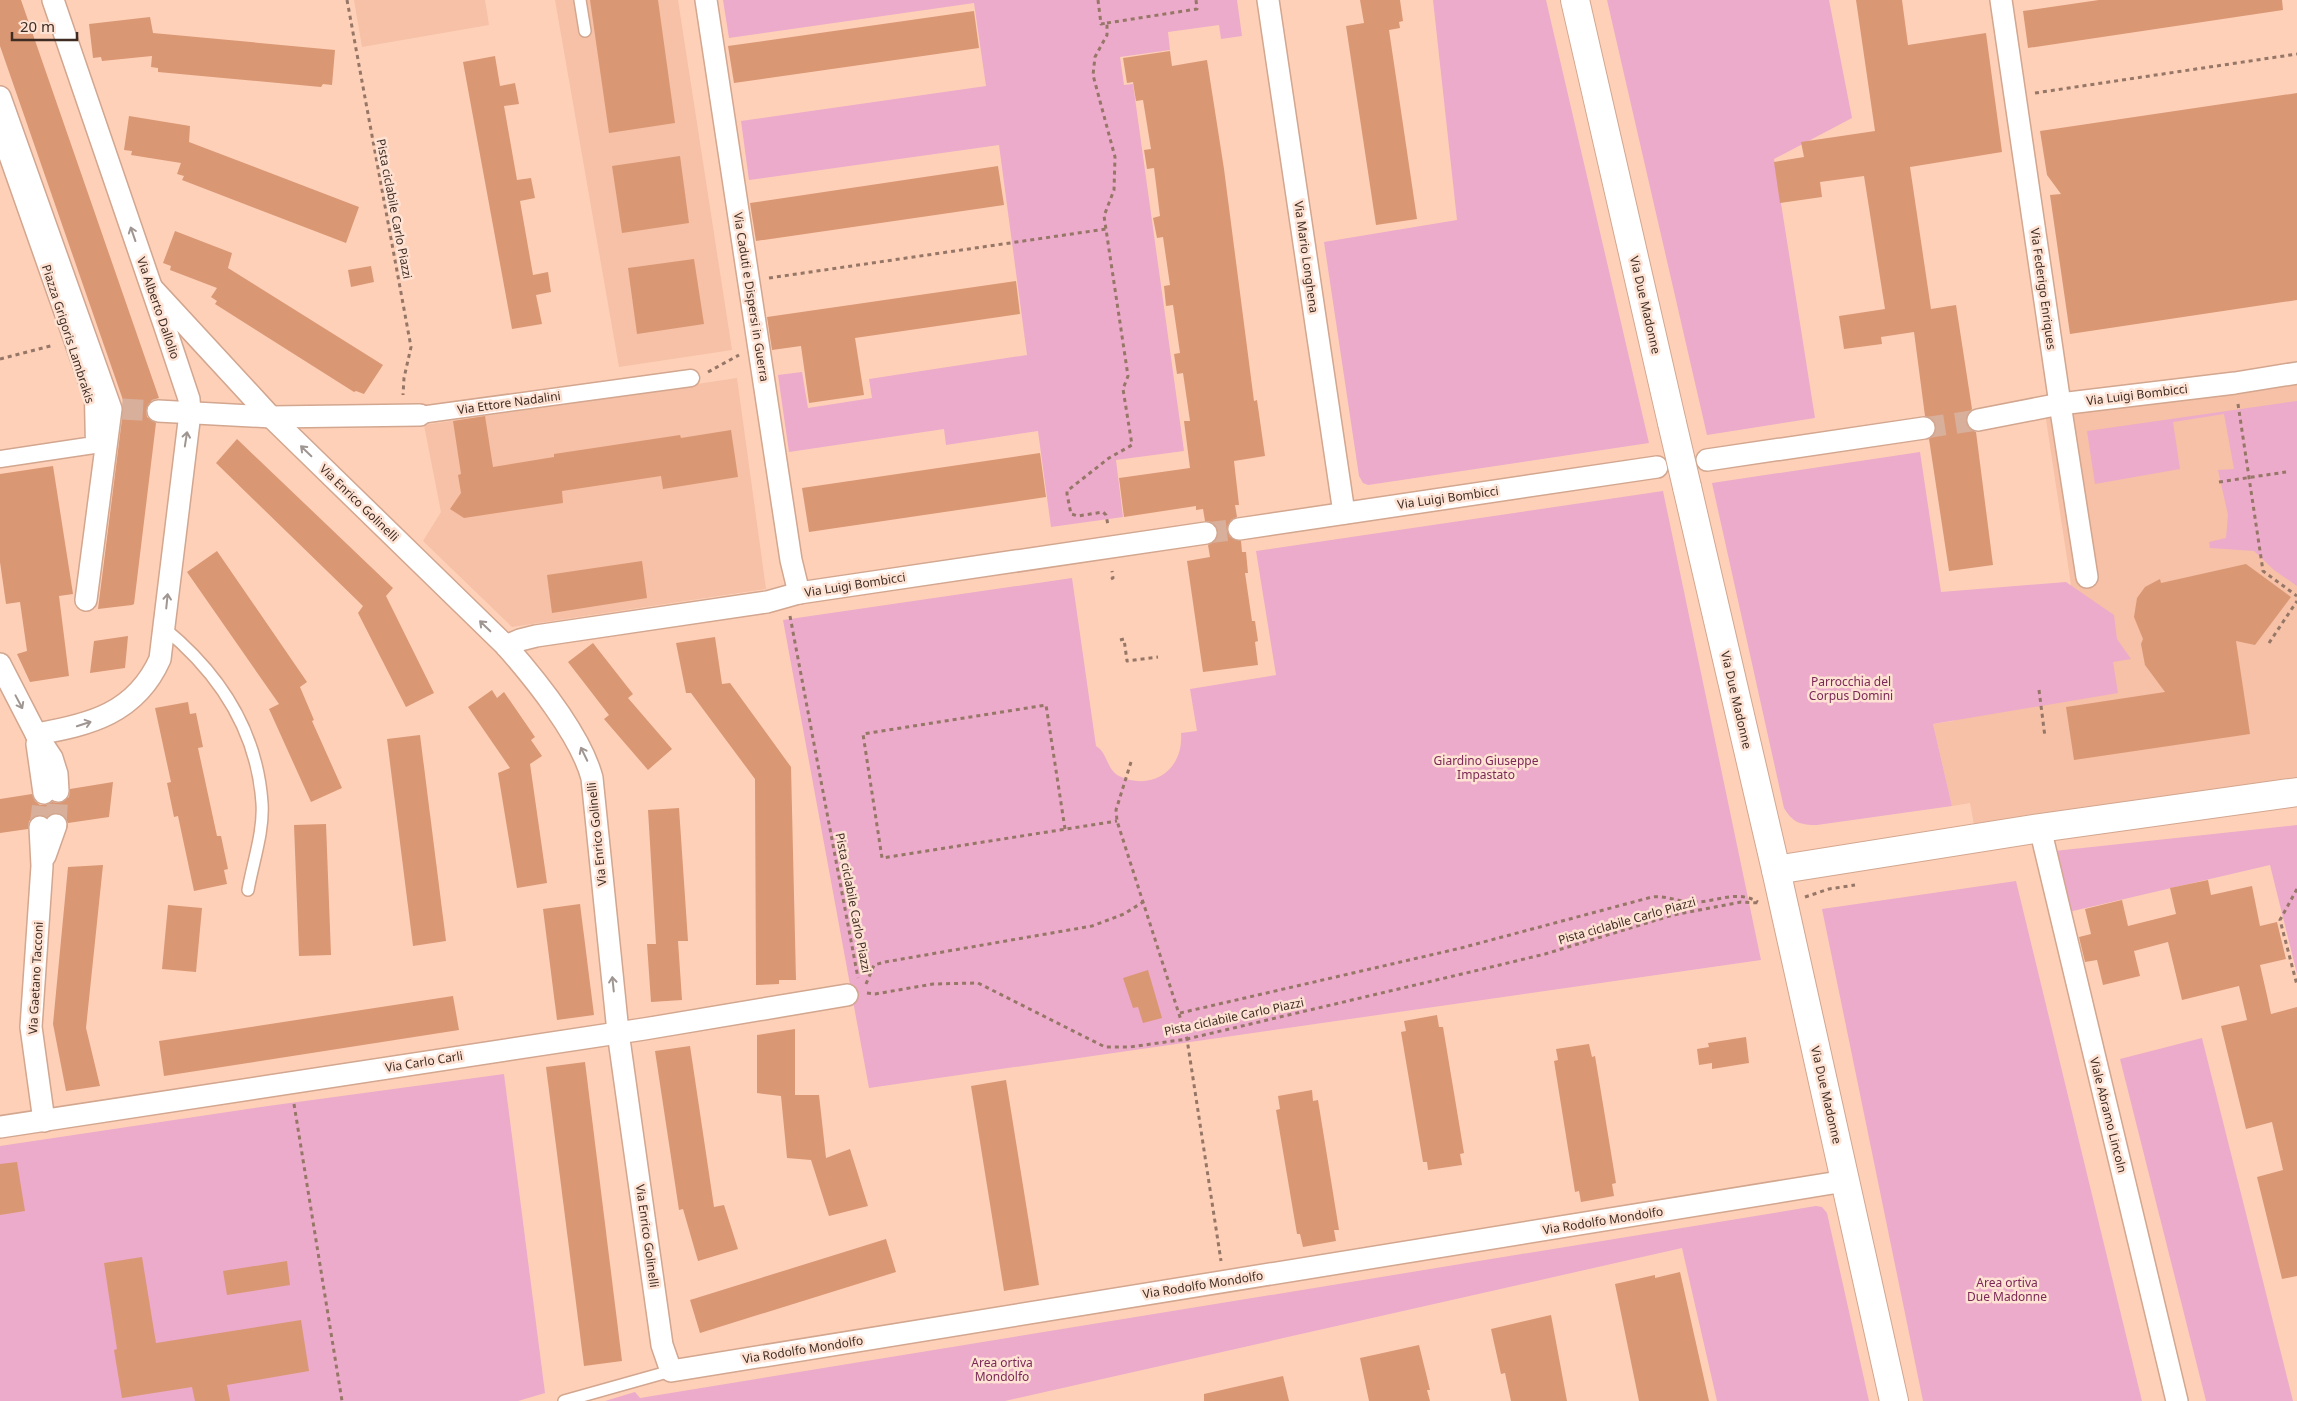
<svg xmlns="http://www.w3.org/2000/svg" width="2297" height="1401" font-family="'Noto Sans',sans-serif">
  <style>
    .built { fill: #f6c1a6 }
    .green { fill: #ecabca }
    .building { fill: #da9774 }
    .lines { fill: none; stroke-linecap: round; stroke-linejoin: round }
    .minor-tunnel { stroke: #d8af9a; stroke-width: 21; stroke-dasharray: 21 11; stroke-linecap: butt }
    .service-casing { stroke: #d2a68f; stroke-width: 14 }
    .pedestrian-casing { stroke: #d2a68f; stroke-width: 19 }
    .minor-casing { stroke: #d2a68f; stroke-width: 24 }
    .tertiary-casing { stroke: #d2a68f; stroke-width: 30 }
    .secondary-casing { stroke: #d2a68f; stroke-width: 30 }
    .path { stroke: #967767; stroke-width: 3; stroke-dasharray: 4 4; stroke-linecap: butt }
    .service { stroke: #fff; stroke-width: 11 }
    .pedestrian { stroke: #fff; stroke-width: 16 }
    .minor { stroke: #fff; stroke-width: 21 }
    .tertiary { stroke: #fff; stroke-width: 28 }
    .secondary { stroke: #fff; stroke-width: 28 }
    .secondary-bridge-casing { stroke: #d2a68f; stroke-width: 30; stroke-linecap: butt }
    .secondary-bridge { stroke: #fff; stroke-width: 28 }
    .oneway { stroke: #9f9692 }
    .labels { text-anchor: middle; stroke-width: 5; stroke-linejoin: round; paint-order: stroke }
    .street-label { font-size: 12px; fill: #3f2d24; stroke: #fee2d3 }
    .park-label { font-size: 12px; fill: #7a2957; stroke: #fee2d3 }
  </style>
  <rect width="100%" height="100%" fill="#fed0b8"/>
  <!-- built -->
  <g class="built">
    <path d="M354,0h131l4,25 -127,22z"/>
    <path d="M555,0h123l54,350 -113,17z"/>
    <path d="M2297,373v427l-318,52 -9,-49 -18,3 -19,-82 21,-3 -22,-122 139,-14 -26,-172z"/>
    <path d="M737,378l29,211 -254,38 -89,-86 18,-29 -17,-87z"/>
  </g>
  <!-- green -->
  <g class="green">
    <path d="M723,0h514l5,36 -21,3 -2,-14 -51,7 2,18 -50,7 4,28 9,-1 51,367 -68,9 7,57 -72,10 -13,-96 -92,14 -2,-16 -155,23 -11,-77 24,-3 6,36 64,-10 -3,-19 158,-24 -28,-210 -250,35 -8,-59 245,-35 -12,-83 -245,35z"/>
    <path d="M1433,0h113l103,443 -281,42 -5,-2 -4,-7 -35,-234 133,-22z"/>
    <path d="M1607,0h222l23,118 -78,41 41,259 -108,17z"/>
    <path d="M2297,401v185l-23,-16 -20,-19 -44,-3 -1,-6 17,-4 2,-23 -10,-45 16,-1 -10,-55 -51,8 7,47 -85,15 -8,-53z"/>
    <path d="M1920,452l21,140 125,-10 48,33 3,24 14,20 -18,3 5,31 -185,31 19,82 -135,19c-16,0 -24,-2 -33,-17l-72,-325z"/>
    <path d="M1663,491l98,469 -892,128 -86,-468 289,-42 24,168c12,7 10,23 23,30 34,16 65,-7 62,-43l16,-2 -7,-42 86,-14 -20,-124z"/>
    <path d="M2297,825v149l-27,-109 -210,49 -15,-62z"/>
    <path d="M2016,881l126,520h-219l-101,-492z"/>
    <path d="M2202,1038l91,363h-87l-86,-342z"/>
    <path d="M504,1074l41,319 -27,8h-518v-255l268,-40z"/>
    <path d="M1816,1206l6,1 5,6 42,188h-152l-35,-153 -677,153h-400l30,-9 5,6z"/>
  </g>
  <!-- building -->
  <g class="building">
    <path d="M0,0h21l138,398 -7,2 -6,10 1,7 9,6 -22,181 -2,1 -34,4 25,-198v-11l-123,-354z"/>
    <path d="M590,0h68l17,123 -66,10z"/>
    <path d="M1360,0h40l3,21 -4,1 1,6 -11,2 28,189 -41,6 -30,-199 18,-3z"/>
    <path d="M1856,0h46l6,45 78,-12 16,119 -92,15 21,142 25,-4 16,104 -6,7v6l3,7 7,3 17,133 -44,6 -20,-132 6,-6 1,-7 -3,-6 -8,-4 -11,-84 -33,5 1,7 -38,5 -5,-33 46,-7 -21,-133 -44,6 2,15 -42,6 -6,-41 30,-5 -3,-15 74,-11z"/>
    <path d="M2099,0h183l1,10 -255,38 -5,-37z"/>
    <path d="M974,11l5,37 -245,35 -6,-37z"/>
    <path d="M150,17l3,16 182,17 -3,35 -9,-1 -2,3 -163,-15v-4l-7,-1 1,-11 -50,5 -1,-4 -8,1 -4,-34z"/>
    <path d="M1170,51l2,15 35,-6 17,109 30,232 3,-1 8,56 -31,5 5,44h-4l2,12 -6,3 -4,10 3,7 11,4 1,11h4l2,21h-3l7,48h3l3,20 -3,1 3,23 -55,7 -16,-111 23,-4 -2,-12 9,-7 1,-6 -2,-6 -5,-4 -6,-1 -2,-12 -7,1v-4l-72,11 -5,-39 71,-10 -6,-47h6l-7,-48 -6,1 -3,-20 6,-1 -7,-48 -7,1 -2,-20 6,-1 -7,-48 -6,1 -4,-20 7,-2 -6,-48 -7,1 -3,-19 7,-1 -8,-49 -7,1 -3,-19 -6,1 -4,-25z"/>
    <path d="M495,56l5,30 15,-3 4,21 -15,2 13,74 14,-2 4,20 -15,3 13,74 15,-3 3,20 -15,3 6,29 -30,5 -49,-267z"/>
    <path d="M2297,93v207l-227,34 -20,-139 11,-1 -14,-19 -7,-44z"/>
    <path d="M129,116l61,10 -1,16 170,65 -13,36 -164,-63 2,-4 -7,-2 4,-11 -50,-8 1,-4 -8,-1z"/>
    <path d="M680,156l9,67 -67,10 -10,-67z"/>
    <path d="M998,166l6,39 -248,36 -6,-38z"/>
    <path d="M175,231l57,22 -4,15 155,97 -19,29 -8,-3 -2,1 -139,-88 2,-3 -6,-4 6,-9 -47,-18 1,-4 -8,-3z"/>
    <path d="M694,259l10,65 -67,10 -9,-66z"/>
    <path d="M371,266l3,16 -23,5 -3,-17z"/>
    <path d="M1016,281l4,33 -165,24 9,57 -55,8 -8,-57 -29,4 -5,-33z"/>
    <path d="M485,416l8,51 61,-10v-3l126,-19 1,3 50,-8 7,47 -75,12 -2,-13 -99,15 1,12 -99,15 -14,-9 11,-16 -3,-18 3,-1 -8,-53z"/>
    <path d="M237,439l156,149 -7,8 48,97 -28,14 -48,-94 5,-7 -147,-143z"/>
    <path d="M1040,453l6,44 -237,35 -7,-44z"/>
    <path d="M53,466l20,128 -14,2 10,80 -39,6 -13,-28 10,-3 -7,-49 -14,2 -6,-42v-88z"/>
    <path d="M217,551l90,131 -7,5 14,33 -2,1 30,67 -31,14 -42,-93 10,-5 -92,-132z"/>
    <path d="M642,561l5,37 -95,15 -5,-38z"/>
    <path d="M2246,564l45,33 -36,48 -19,-4 14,93 -176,26 -8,-53 99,-15 -20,-27 -4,-21 2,-5 -9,-22 3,-19 8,-11 15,-8 1,4z"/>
    <path d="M128,636l-3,32 -35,5 4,-32z"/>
    <path d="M715,637l7,47 8,-1 61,84 5,213h-17v4l-23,1 -1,-206 -64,-86h-5l-10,-50z"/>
    <path d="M593,643l40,51 -5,4 44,51 -24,21 -44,-51 5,-4 -41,-53z"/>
    <path d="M492,690l5,8 7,-6 31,45 -4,3 11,16 -12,8 17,119 -30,5 -19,-115 12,-5 -42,-61z"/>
    <path d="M188,702l2,12 6,-1 7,34 -5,1 19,88h4l7,33 -4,1 3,14 -33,7 -16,-75 -4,1 -7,-34 4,-1 -16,-74z"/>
    <path d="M420,735l26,206 -33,5 -26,-207z"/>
    <path d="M113,782l-4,35 -41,6 -3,-6 -5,-4h-7l-6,4 -8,-2 -10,6 -1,8 -28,4v-34l32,-5 3,7 5,4h6l6,-3 7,1 10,-6 1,-8z"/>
    <path d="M679,808l9,133h-10l4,59 -31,2 -4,-58h9l-8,-134z"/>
    <path d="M326,824l5,131 -32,1 -5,-131z"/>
    <path d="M103,865l-17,163 14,58 -34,5 -13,-67 15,-157z"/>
    <path d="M2208,880l3,15 41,-9 8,40 17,-4 9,37 -26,6 8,35 3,14 26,-7v269l-15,3 -25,-102 26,-7 -11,-48 -26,7 -25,-103 26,-6 -8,-34 -57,14 -14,-58 -34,9 6,25 -37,9 -6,-25 -12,2 -6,-25 12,-3 -6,-25 37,-9 6,26 48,-12 -6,-26z"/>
    <path d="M580,904l14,111 -37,5 -14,-111z"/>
    <path d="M168,905l34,3 -6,64 -34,-3z"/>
    <path d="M1148,970l14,48 -19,5 -5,-16 -5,1 -10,-30z"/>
    <path d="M453,996l6,34 -295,46 -5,-35z"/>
    <path d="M1437,1015l2,12h4l21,126 -4,1 2,11 -34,5 -1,-8h-4l-22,-130 5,-1 -2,-10z"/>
    <path d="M795,1029v66h24l7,63 24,-9 18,57 -39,10 -18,-56 -24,-2 -6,-62 -24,-3v-58z"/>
    <path d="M1746,1037l3,26 -37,6v-6l-13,2 -2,-16 12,-2 -1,-4z"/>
    <path d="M1589,1044l3,13 3,-1 21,127 -4,1 2,12 -33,6 -2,-11 -4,1 -21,-131 4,-1 -2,-11z"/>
    <path d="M690,1046l24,161 10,-2 14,44 -40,12 -15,-52 -4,1 -24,-159z"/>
    <path d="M585,1062l37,299 -38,5 -38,-299z"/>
    <path d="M1006,1080l33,205 -35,6 -33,-205z"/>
    <path d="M1312,1090l1,11 5,-1 21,130h-5l2,11 -33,6 -3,-13h-3l-21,-124 4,-1 -2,-13z"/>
    <path d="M17,1162l8,49 -25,4v-51z"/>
    <path d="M886,1239l10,33 -196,61 -10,-33z"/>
    <path d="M142,1257l14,86 145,-23 8,51 -82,14 3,16h-35l-3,-14 -70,11 -8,-48 3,-1 -13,-86z"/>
    <path d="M287,1261l3,24 -63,10 -4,-24z"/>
    <path d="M1680,1272l29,129h-70l-24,-117 40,-9v3z"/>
    <path d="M1551,1315l16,86h-56l-6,-28 -4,1 -10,-45z"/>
    <path d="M1419,1345l11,45h-3l3,11h-61l-9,-43z"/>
    <path d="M1283,1376l6,25h-85v-7z"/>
  </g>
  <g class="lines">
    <!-- minor-tunnel -->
    <g class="minor-tunnel">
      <path d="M122,409l36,2"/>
      <path d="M1924,428l54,-8"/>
      <path d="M1206,533l33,-4"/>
      <path d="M56,825l2,-34"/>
      <path d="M40,827l4,-34"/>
    </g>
    <defs>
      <g id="service">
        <path d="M580,0l5,31"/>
        <path d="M164,628c55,45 93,102 98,175 2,28 -9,59 -14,87"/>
        <path d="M564,1401l107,-30"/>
      </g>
      <g id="pedestrian">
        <path d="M0,135l93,264 1,46 -94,14"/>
        <path d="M420,415l271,-37"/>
      </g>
      <g id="minor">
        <path d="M706,0l85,560 8,33"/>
        <path d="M1268,0l76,513"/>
        <path d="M2001,0l59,404 27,173"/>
        <path d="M0,97l111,312 -25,191"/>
        <path d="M152,288l119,129 235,229c29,33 75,90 86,132l26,254 44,313 9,26 1174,-190"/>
        <path d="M158,411l113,6 149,-2"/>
        <path d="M1978,420l82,-16 175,-21 62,-10"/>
        <path d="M1707,460l217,-32"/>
        <path d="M1239,529l418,-62"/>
        <path d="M506,646l14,-6 16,-4 231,-34 32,-9 407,-60"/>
        <path d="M0,664l36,70 16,24 5,16 1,17"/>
        <path d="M36,734c54,-9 100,-21 124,-75l30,-246 -1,-14 -24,-72 -112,-327"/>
        <path d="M37,744l7,49"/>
        <path d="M40,827l2,39 -11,161 13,94"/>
        <path d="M2040,828l137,573"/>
        <path d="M45,856l11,-31"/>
        <path d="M0,1127l644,-98 203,-34"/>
      </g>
      <path id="tertiary" d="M1776,870l264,-42 257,-36"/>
      <g id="secondary">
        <path d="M1575,0l97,423"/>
        <path d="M1687,487l89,383 118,531"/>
      </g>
    </defs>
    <!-- service casing -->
    <use href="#service" class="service-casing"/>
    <!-- pedestrian casing -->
    <use href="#pedestrian" class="pedestrian-casing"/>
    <!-- minor casing -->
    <use href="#minor" class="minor-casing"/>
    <!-- tertiary casing -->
    <use href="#tertiary" class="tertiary-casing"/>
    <!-- secondary casing -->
    <use href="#secondary" class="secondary-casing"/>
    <!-- path -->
    <g class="path">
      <path d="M347,0l64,347 -7,31 -1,17"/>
      <path d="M1098,0l3,24 6,-1v12l-12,22 -2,18 22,82 -1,33 -10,26 24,160 -5,13 9,56 -23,13 -42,33v3l4,20 7,2 25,-4 3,3 2,10"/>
      <path d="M1107,23l90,-14 -1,-9"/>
      <path d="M2035,93l262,-39"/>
      <path d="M769,278l337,-49"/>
      <path d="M0,359l54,-14"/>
      <path d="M708,372l31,-17"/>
      <path d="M2238,404l25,167 34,25"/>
      <path d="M2219,482l67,-10"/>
      <path d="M1111,579l2,-1 -1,-7"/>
      <path d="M790,616l68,362"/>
      <path d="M1120,640l4,-1 3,22 31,-4"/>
      <path d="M2269,643l28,-42"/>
      <path d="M2039,690l6,47"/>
      <path d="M1131,762l-15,48 1,11 70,218 34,222"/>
      <path d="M1065,829l-19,-124 -183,29 19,124 235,-37"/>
      <path d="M2297,889l-17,31 17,65"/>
      <path d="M1805,897l24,-8 26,-4"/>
      <path d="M866,984l8,-19 11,-3 207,-36 32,-12 19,-12"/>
      <path d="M867,993l8,1 58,-10 45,-1 127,64h25l57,-8 296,-70 62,-15 128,-39 68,-13 19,1"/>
      <path d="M1180,1013l281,-65 191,-51c14,-2 26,5 40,5 23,1 44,-13 66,0"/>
      <path d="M294,1104l48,297"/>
    </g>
    <!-- service -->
    <use href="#service" class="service"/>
    <!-- pedestrian -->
    <use href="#pedestrian" class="pedestrian"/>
    <!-- minor -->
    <use href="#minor" class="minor"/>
    <!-- tertiary -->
    <use href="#tertiary" class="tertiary"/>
    <!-- secondary -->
    <use href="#secondary" class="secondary"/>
    <defs>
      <path id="secondary-bridge" d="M1672,423l15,64"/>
    </defs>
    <!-- secondary-bridge casing -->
    <use href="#secondary-bridge" class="secondary-bridge-casing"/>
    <!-- secondary-bridge -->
    <use href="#secondary-bridge" class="secondary-bridge"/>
  </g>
  <!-- one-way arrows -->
  <defs><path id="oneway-shaft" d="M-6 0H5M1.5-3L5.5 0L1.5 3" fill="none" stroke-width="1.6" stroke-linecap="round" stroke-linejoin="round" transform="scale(1.25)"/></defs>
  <g class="oneway">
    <use href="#oneway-shaft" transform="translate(133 234) rotate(-109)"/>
    <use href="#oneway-shaft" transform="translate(186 439) rotate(-81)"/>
    <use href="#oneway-shaft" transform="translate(306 451) rotate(-136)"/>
    <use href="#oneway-shaft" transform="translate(167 601) rotate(-84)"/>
    <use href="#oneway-shaft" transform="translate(485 626) rotate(-136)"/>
    <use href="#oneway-shaft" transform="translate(19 702) rotate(62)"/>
    <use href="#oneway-shaft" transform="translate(84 724) rotate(-18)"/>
    <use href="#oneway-shaft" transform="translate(584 754) rotate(-116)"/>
    <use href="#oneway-shaft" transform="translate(613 984) rotate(-96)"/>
  </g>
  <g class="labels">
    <!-- street labels -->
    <g class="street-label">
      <text transform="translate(394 209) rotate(79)" y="4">Pista ciclabile Carlo Piazzi</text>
      <text transform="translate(1306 257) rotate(82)" y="4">Via Mario Longhena</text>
      <text transform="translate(2043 289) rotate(82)" y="4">Via Federigo Enriques</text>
      <text transform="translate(751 297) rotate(81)" y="4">Via Caduti e Dispersi in Guerra</text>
      <text transform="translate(1645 305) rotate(77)" y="4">Via Due Madonne</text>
      <text transform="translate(158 308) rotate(71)" y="4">Via Alberto Dallolio</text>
      <text transform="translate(68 334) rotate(72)" y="4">Piazza Grigoris Lambrakis</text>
      <text transform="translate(2137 395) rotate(-7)" y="4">Via Luigi Bombicci</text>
      <text transform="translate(509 403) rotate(-8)" y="4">Via Ettore Nadalini</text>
      <text transform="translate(1448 498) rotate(-8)" y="4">Via Luigi Bombicci</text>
      <text transform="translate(359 503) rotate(44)" y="4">Via Enrico Golinelli</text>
      <text transform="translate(855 585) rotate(-9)" y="4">Via Luigi Bombicci</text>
      <text transform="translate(1736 700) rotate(77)" y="4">Via Due Madonne</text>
      <text transform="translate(597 834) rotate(-96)" y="4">Via Enrico Golinelli</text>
      <text transform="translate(853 903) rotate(79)" y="4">Pista ciclabile Carlo Piazzi</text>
      <text transform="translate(1627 921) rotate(-16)" y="4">Pista ciclabile Carlo Piazzi</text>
      <text transform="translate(36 978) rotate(-87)" y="4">Via Gaetano Tacconi</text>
      <text transform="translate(1234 1017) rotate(-12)" y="4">Pista ciclabile Carlo Piazzi</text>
      <text transform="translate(424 1062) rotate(-9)" y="4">Via Carlo Carli</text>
      <text transform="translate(1826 1095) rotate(77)" y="4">Via Due Madonne</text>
      <text transform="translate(2108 1115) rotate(76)" y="4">Viale Abramo Lincoln</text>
      <text transform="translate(1603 1221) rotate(-9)" y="4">Via Rodolfo Mondolfo</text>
      <text transform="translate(647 1236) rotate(82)" y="4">Via Enrico Golinelli</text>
      <text transform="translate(1203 1285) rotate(-9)" y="4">Via Rodolfo Mondolfo</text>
      <text transform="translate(803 1350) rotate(-9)" y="4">Via Rodolfo Mondolfo</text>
    </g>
    <!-- park labels -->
    <g class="park-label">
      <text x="1851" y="686">Parrocchia del<tspan x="1851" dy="14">Corpus Domini</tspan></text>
      <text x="1486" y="765">Giardino Giuseppe<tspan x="1486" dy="14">Impastato</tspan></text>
      <text x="2007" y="1287">Area ortiva<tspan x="2007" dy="14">Due Madonne</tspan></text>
      <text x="1002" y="1367">Area ortiva<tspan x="1002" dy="14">Mondolfo</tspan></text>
    </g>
  </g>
  <!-- scale -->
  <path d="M12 32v8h65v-8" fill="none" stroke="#3f2d24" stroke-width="2.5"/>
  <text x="20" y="32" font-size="15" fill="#3f2d24" stroke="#fee2d3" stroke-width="4" paint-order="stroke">20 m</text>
</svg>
